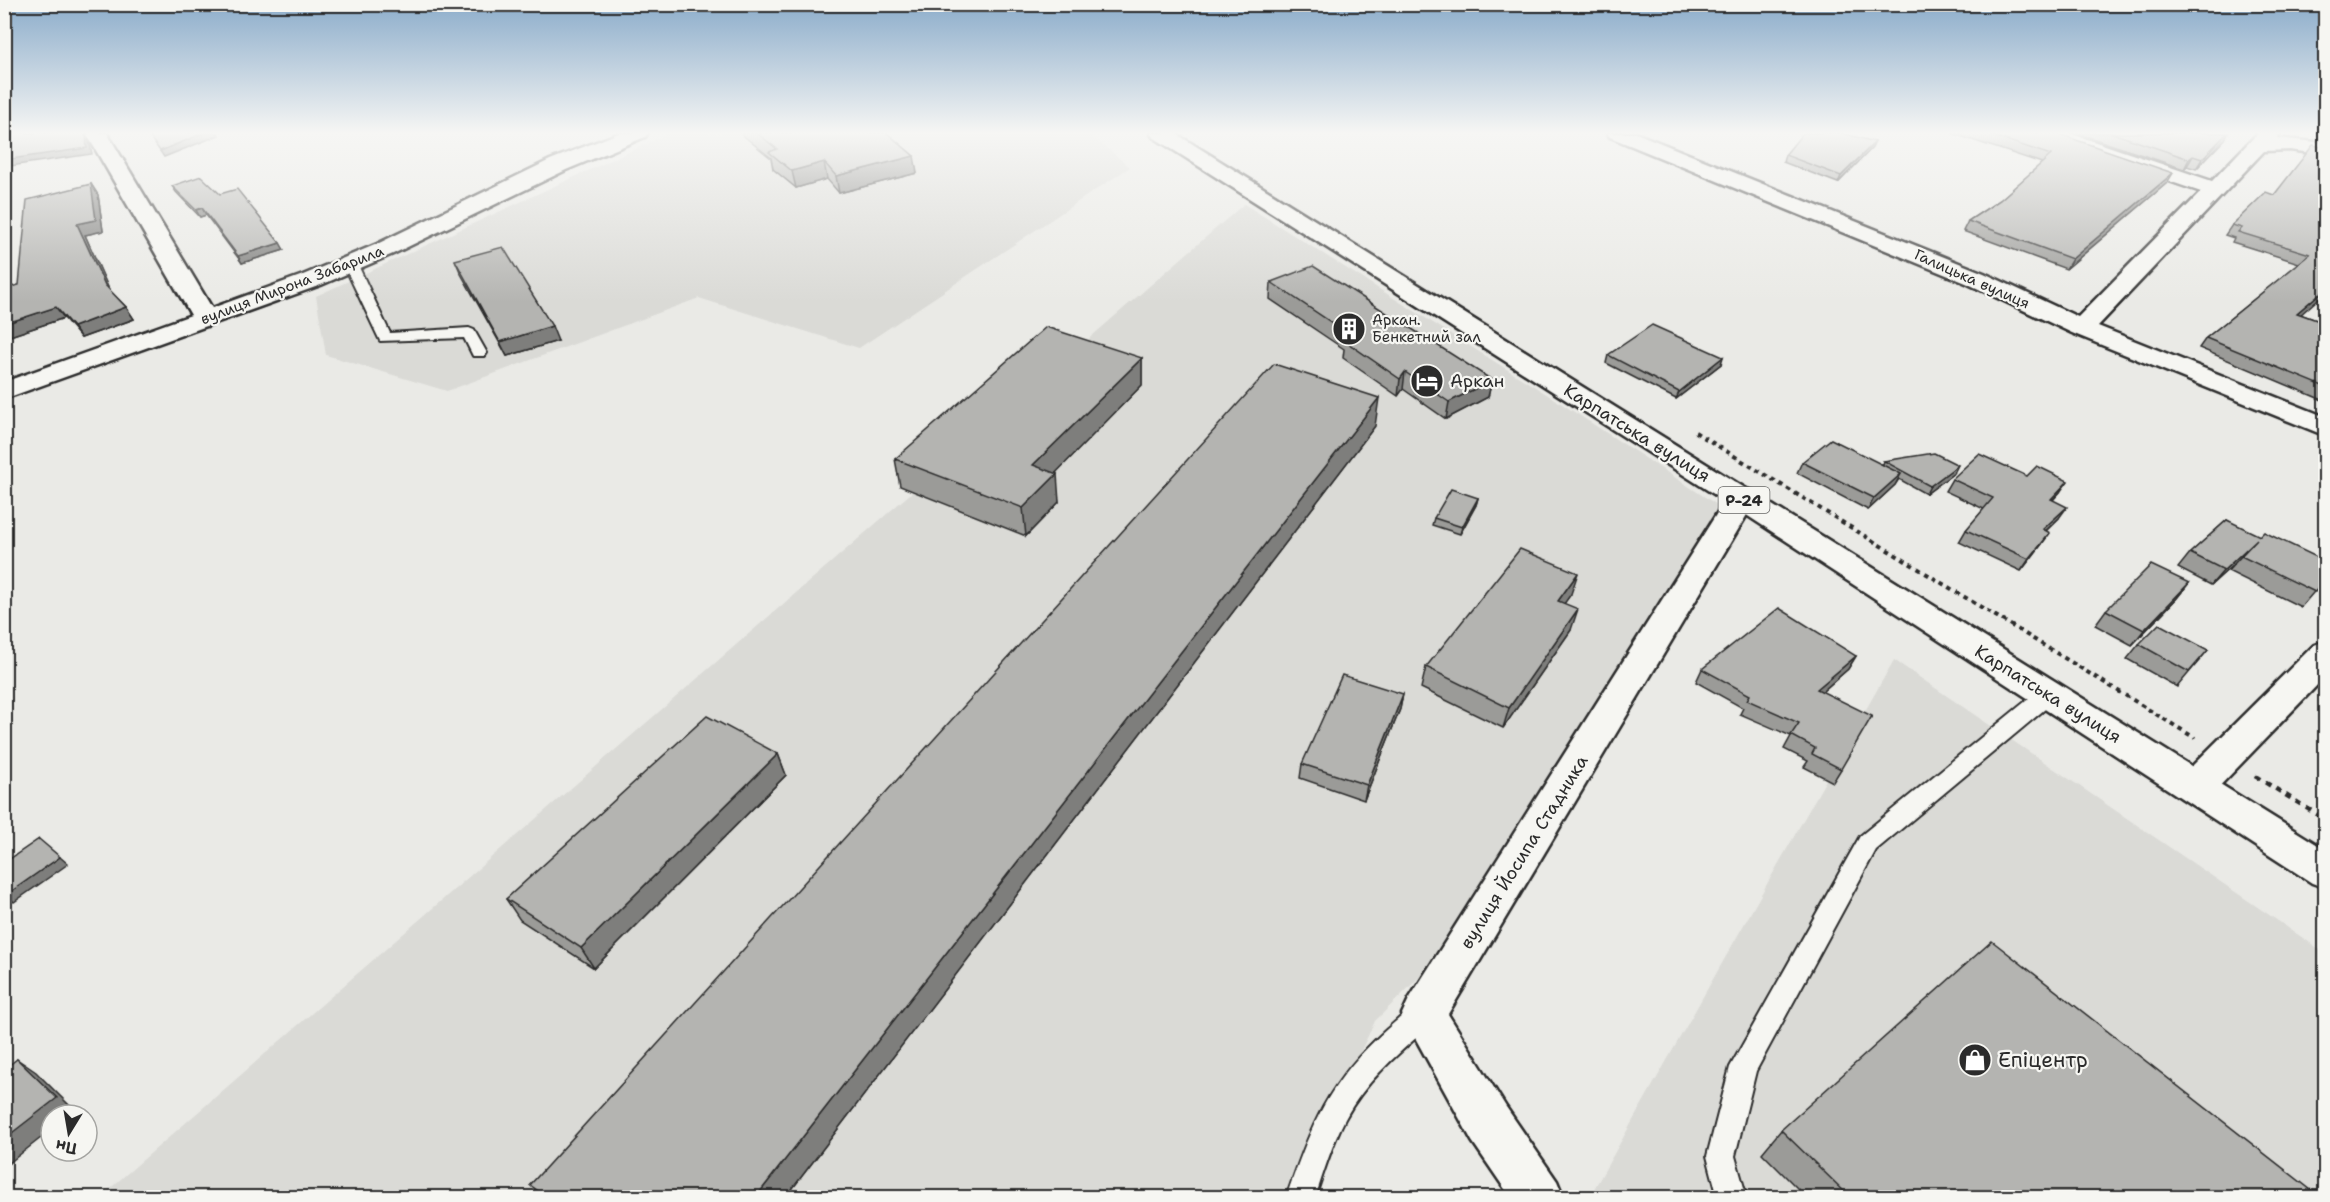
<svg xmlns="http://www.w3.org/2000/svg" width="2330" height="1202" font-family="'Shantell Sans',sans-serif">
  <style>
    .built { fill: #dadad6 }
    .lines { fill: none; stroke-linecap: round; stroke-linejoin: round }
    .service-casing { stroke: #2b2b2b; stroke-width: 4 }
    .minor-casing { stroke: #2b2b2b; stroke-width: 5 }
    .primary-casing { stroke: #2b2b2b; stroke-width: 5 }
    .path-far1 { stroke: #2b2b2b; stroke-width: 4; stroke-dasharray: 4.5 4.5; stroke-linecap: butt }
    .path { stroke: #2b2b2b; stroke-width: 4.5; stroke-dasharray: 6 6; stroke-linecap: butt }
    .service { fill: #f6f6f2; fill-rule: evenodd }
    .minor { fill: #f6f6f2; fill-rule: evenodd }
    .primary { fill: #f6f6f2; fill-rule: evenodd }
    .wall { fill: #9b9b98; stroke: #2b2b2b; stroke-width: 1.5 }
    .shaded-wall { fill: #7e7e7c; stroke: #2b2b2b; stroke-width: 1.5 }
    .building { fill: #b4b4b1; stroke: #2b2b2b; stroke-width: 1.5 }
    .labels { text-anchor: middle; stroke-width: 4.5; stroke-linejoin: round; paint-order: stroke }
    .far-street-label { font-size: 15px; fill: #2b2b2b; stroke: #f6f6f2 }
    .far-poi-label { font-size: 15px; fill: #2b2b2b; stroke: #f6f6f2; text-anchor: start }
    .shield { fill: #f6f6f2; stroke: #686867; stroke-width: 1.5 }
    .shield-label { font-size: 16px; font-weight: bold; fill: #2b2b2b }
    .poi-label { font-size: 18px; fill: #2b2b2b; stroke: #f6f6f2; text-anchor: start }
    .street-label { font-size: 18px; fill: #2b2b2b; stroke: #f6f6f2 }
    .near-poi-label { font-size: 21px; fill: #2b2b2b; stroke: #f6f6f2; text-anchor: start }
  </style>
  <rect width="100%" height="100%" fill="#eaeae6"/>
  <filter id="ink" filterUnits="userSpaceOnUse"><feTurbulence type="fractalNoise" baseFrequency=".0167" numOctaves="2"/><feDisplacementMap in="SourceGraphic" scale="12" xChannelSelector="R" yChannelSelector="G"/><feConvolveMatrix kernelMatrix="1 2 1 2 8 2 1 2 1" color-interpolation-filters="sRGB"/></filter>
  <g filter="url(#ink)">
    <!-- built -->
    <g class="built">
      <path d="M670,133h418l42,34 -271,181 -160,-50 -252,93 -121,-36 -10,-59z"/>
      <path d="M1244,204l315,198 169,110 -264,421 -89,88 -83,176 -1193,1z"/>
      <path d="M1894,660l431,293v244l-725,1 -6,-9z"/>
    </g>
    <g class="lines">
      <defs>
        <g id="service">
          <path d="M350,259l7,4 33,70 79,-5 5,2 13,23 -2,3h-12l-9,-18 -84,3 -37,-78z"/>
          <path d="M2049,686l7,2 3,6 -3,6 -180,150 -120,221 -21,85 12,42h-29l-11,-42 23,-89 130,-231 182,-148z"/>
          <path d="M1424,1002l9,3 4,9 -4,9c-32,28 -67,57 -88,96 -13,25 -21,52 -30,79h-29c26,-74 41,-115 101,-169 12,-10 23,-22 37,-27z"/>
        </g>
        <g id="minor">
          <path d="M86,133h21l105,175 91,-33 74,-31 173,-84 69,-27h29l-3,4 -79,33 -173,84 -72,31 -317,114v-17l187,-67z"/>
          <path d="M1607,133h29l348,140 94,44 123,-125 -161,-55 -3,-4h32l143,48 46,-48h22l-3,5 49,5v12l-36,-5 -26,1 -166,175 228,91v19l-254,-103 -106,-50 -356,-146z"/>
          <path d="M1742,488l11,3 4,7 -309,516 58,93 51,74 7,17h-53l-39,-57 -70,-127 7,-15 322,-508z"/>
          <path d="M2326,641v35l-118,122 -13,4 -13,-4 -6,-11 6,-11 132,-131z"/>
        </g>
        <path id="primary" d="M1150,133h25l1151,717v38l-14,-5 -581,-378 -578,-368z"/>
      </defs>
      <!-- service casing -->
      <use href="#service" class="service-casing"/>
      <!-- minor casing -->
      <use href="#minor" class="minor-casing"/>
      <!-- primary casing -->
      <use href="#primary" class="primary-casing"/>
      <!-- path-far1 -->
      <path class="path-far1" d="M1695,432l500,306"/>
      <!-- path -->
      <path class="path" d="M2255,776l71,44"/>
      <!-- service -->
      <use href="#service" class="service"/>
      <!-- minor -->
      <use href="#minor" class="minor"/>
      <!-- primary -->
      <use href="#primary" class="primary"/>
    </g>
    <!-- wall -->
    <g class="wall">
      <path d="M740,133h147l30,40 -78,20 -12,-14 -31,9 -23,-19 -2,-11z"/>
      <path d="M1951,133h105l111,50 -101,86 -103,-38 5,-10 32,-21 42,-37z"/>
      <path d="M2077,133h151l-3,6 -29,30 -9,-3 -3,3z"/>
      <path d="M1875,142l-3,6 -34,35 -55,-21 2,-7z"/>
      <path d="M2325,148l-25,166 25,9v78l-126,-53 7,-10 93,-75 -67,-21 2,-4 -9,-3 7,-10 42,-30z"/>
      <path d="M91,184l7,11 5,36 -18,4 24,55 17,17 8,12 -53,19 -17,-20 -60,20v-49l15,-4z"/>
      <path d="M172,186l48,8 60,49 4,7 -42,13 -36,-48 -6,2 -24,-25z"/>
      <path d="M455,260l103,81 -51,15 -46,-82z"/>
      <path d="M1271,282l221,98 -4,17 -42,22 -43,-30 -5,7 -55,-38 1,-9 -74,-50z"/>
      <path d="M1608,355l113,9 -45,35 -70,-36z"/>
      <path d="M1142,358v27l-87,88 4,29 -33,34 -126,-50 -5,-27z"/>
      <path d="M1375,426l-589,771h-244l-12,-12z"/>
      <path d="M1884,461l70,12 -28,21 -27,-15 -4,6 -27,25 -71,-37 5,-11 81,2z"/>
      <path d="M1952,479l108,13 -7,8 6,18 -13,13 -4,13 -21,27 -62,-29 7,-12 18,-21 -39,-18z"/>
      <path d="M1478,498l-2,7 -16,29 -28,-9 2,-7z"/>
      <path d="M2227,520l98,59 -24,28 -73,-36 6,-7 -23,21 -33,-17 12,-15z"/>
      <path d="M2189,583l-12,15 -45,47 -37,-20 11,-15z"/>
      <path d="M1571,594l-7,9 7,27 -68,98 -82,-40 5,-21z"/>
      <path d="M2139,644l69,6 -31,37 -50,-28z"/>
      <path d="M1856,656l-8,13 -26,23 19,77 -8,13 -29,-15 4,-6 -24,-12 7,-13 -51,-22 3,-6 -47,-26 6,-13z"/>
      <path d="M1403,694l-3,15 -36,91 -64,-22 2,-14z"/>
      <path d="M778,754l8,21 -192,193 -74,-48 -14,-21z"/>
      <path d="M1781,1130l539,67h-514l-44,-44z"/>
    </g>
    <!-- shaded-wall -->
    <g class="shaded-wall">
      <path d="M84,133l6,12 2,9 -88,13v-7z"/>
      <path d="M204,133h14l1,2 -55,22 -4,-6z"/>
      <path d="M2227,133h1l-3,6 -29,30 6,-10z"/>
      <path d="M1875,142l-3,6 -34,35 3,-7z"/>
      <path d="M914,156l3,17 -78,20 -3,-17z"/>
      <path d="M2193,156l-6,10 -3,3 5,-10z"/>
      <path d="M824,162l3,17 -31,9 -4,-17z"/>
      <path d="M2173,173l-6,10 -101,86 6,-10z"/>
      <path d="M91,184l7,11 5,36 -18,4 27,61 -7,-11 -28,-61z"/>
      <path d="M202,208l4,7 -6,2 -4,-7z"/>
      <path d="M280,243l4,7 -42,13 -4,-7z"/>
      <path d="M2325,289v4l-35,31 7,-11z"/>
      <path d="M56,307l8,11 -60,20v-14z"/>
      <path d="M126,307l8,12 -53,19 -8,-11z"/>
      <path d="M552,326l6,15 -51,15 -7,-14z"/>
      <path d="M1723,357l-2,7 -45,35 3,-7z"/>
      <path d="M1142,358v27l-106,108 -3,-28z"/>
      <path d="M1405,372l-2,17 -5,7 2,-17z"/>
      <path d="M1492,380l-4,17 -42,22 3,-17z"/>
      <path d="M1379,398l-4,28 -589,771h-30z"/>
      <path d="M1958,465l-4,8 -28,21 4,-8z"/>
      <path d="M1057,474l2,28 -33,34 -3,-28z"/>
      <path d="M1901,474l-6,11 -27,25 6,-12z"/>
      <path d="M2068,481l-8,11 -17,18 8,-11z"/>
      <path d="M1478,498l-2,7 -16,29 2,-7z"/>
      <path d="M2067,507l-8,11 -24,23 8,-12z"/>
      <path d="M2050,533l-8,11 -21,27 8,-12z"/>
      <path d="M2257,539l-23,25 -23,21 13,-15z"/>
      <path d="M1578,573l-7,21 -19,27 6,-20z"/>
      <path d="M2189,583l-12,15 -45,47 12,-15z"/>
      <path d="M1578,609l-7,21 -68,98 6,-20z"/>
      <path d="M1856,656l-8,13 -39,34 8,-14z"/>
      <path d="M1403,694l-3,15 -36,91 3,-15z"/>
      <path d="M778,754l8,21 -192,193 -13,-20z"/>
      <path d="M60,857l8,7 -54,38 -8,-7z"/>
      <path d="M17,1059l19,13 39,39 -6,4h-18v15l-47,37v-28z"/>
    </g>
    <!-- building -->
    <g class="building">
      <path d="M4,133h80l2,5 1,10 -83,12z"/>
      <path d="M147,133h57l-44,18z"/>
      <path d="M757,133h130l27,23 -78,20 -12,-14 -32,9 -23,-19 8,-3z"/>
      <path d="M1803,133h38l34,9 -34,34 -56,-21z"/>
      <path d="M1985,133h71l117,40 -101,86 -104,-38 32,-21 51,-45z"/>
      <path d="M2112,133h115l-25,26 -9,-3 -4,3z"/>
      <path d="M2313,145l12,3v141l-28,24 28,10v64l-119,-49 104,-84 -72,-22 4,-4 -10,-3 34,-33 8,3z"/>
      <path d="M201,176l19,18 17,-5 43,54 -42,13 -36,-48 -6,2 -24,-24z"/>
      <path d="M91,184l5,36 -19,4 28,61 21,22 -53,20 -17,-20 -52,17v-35l15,-4 8,-85z"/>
      <path d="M503,247l49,79 -52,16 -45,-82z"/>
      <path d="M1313,266l179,114 -43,22 -44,-30 -5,7 -55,-38 8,-4 -82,-55z"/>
      <path d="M1652,325l71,32 -44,35 -71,-37z"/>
      <path d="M1046,327l96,31 -109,107 24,9 -34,34 -128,-49z"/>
      <path d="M1274,364l105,34 -623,799h-209l-17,-12z"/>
      <path d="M1831,439l70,35 -27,24 -72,-36z"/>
      <path d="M1934,453l24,12 -28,21 -46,-25z"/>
      <path d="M1979,454l48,22 10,-10 31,15 -17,18 16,8 -24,22 7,4 -21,26 -63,-29 27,-32 -41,-19z"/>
      <path d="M1451,489l27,9 -16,29 -28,-9z"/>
      <path d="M2227,520l33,16 4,-4 61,29v18l-10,13 -74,-36 16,-17 -33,31 -34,-17z"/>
      <path d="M1520,549l58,24 -20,28 20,8 -69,99 -83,-41z"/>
      <path d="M2151,565l38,18 -45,47 -38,-20z"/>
      <path d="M1779,608l77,48 -39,33 55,27 -31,53 -29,-15 3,-6 -24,-13 8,-12 -52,-23 3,-5 -48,-26z"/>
      <path d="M2159,624l49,26 -19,22 -50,-28z"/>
      <path d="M1342,675l61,19 -36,91 -65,-21z"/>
      <path d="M707,716l71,38 -197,194 -75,-49z"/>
      <path d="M39,839l21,18 -54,38 -2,-1v-31z"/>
      <path d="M1992,941l328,256h-470l-69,-67z"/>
      <path d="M17,1059l40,39 -53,41v-70z"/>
    </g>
  </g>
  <!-- sky -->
  <linearGradient id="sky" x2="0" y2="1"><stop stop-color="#8bacca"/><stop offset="0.44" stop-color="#f6f6f4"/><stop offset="1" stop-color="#f6f6f4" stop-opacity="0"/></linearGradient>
  <rect width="2330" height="302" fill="url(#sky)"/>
  <!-- icons -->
  <defs>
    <symbol id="building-disc" viewBox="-11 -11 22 22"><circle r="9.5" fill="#2b2b2b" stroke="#f6f6f2"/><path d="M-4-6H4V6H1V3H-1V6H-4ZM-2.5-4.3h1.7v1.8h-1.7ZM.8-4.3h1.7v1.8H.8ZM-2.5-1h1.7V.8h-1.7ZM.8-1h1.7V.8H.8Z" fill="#fff"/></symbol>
    <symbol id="hotel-disc" viewBox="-11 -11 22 22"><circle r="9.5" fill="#2b2b2b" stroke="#f6f6f2"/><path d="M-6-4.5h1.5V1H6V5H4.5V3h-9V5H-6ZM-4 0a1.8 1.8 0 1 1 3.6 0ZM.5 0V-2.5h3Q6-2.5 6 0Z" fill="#fff"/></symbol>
    <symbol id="shop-disc" viewBox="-11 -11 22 22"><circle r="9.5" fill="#2b2b2b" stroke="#f6f6f2"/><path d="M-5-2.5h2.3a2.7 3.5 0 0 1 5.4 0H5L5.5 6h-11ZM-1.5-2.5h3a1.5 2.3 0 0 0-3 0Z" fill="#fff"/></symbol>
  </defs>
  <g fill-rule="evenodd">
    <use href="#building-disc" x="1330" y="310" width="38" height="38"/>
    <use href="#hotel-disc" x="1408" y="362" width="38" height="38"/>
    <use href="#shop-disc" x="1956" y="1041" width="38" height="38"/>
  </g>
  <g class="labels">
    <!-- far-street labels -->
    <g class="far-street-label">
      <text transform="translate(1972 279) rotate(24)" y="5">Галицька вулиця</text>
      <text transform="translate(292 285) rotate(-21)" y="5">вулиця Мирона Забарила</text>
    </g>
    <!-- far-poi labels -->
    <g class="far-poi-label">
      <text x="1372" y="325">Аркан.<tspan x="1372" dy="17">Бенкетний зал</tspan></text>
    </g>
    <!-- shield labels -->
    <rect class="shield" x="1718.5" y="487" width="51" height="26" rx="4.5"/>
    <g class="shield-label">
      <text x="1744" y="506">Р-24</text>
    </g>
    <!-- poi labels -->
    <g class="poi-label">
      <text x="1450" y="387">Аркан</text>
    </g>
    <!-- street labels -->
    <g class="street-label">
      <text transform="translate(1637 433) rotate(32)" y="6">Карпатська вулиця</text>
      <text transform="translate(2048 694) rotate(32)" y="6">Карпатська вулиця</text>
      <text transform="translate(1524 852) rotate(-58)" y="6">вулиця Йосипа Стадника</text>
    </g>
    <!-- near-poi labels -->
    <g class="near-poi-label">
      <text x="1998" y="1067">Епіцентр</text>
    </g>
  </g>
  <!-- margin -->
  <rect width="2330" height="1202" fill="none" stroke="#f6f6f2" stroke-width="24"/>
  <rect x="12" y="12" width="2306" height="1178" fill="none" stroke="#2b2b2b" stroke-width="2" filter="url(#ink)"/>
  <!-- north arrow -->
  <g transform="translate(69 1133) rotate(191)"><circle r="28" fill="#f6f6f2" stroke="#a5a5a2" stroke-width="1.5"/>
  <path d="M0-4.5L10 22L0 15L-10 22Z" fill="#2b2b2b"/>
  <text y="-9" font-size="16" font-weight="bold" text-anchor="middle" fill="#2b2b2b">Пн</text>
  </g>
</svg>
